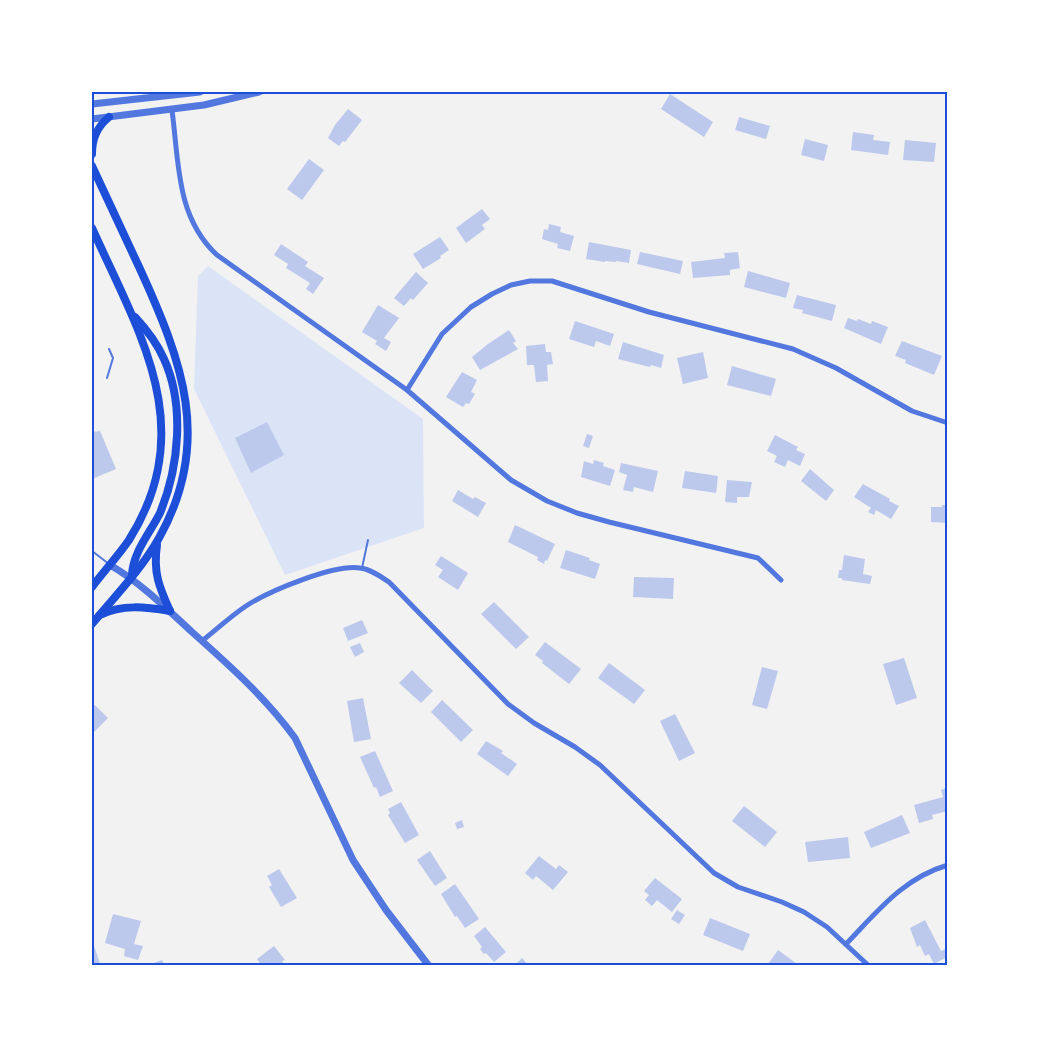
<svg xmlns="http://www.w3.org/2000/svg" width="1039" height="1057" font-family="'Space Grotesk',sans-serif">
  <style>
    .green { fill: #dbe4f7 }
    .building { fill: #bdc9ec }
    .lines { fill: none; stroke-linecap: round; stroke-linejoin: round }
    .service { stroke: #5277de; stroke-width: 2 }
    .minor { stroke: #5277de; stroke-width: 5 }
    .tertiary { stroke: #5277de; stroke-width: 7 }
    .primary { stroke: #1d4ed8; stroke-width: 8 }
    .neatline { fill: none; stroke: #1d4ed8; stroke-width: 2 }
  </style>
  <rect width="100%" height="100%" fill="#f2f2f2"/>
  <!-- green -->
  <path class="green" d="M208,266l215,153 1,109 -139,47 -91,-186 4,-113z"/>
  <!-- building -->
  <g class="building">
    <path d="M670,94l43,28 -9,15 -43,-28z"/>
    <path d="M348,109l14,11 -17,22 -2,-1 -4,5 -11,-8 7,-13z"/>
    <path d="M739,117l31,9 -4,13 -31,-9z"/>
    <path d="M853,132l21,3 -1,5 17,2 -2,13 -37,-5z"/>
    <path d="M805,139l23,6 -4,16 -23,-6z"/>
    <path d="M905,140l31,3 -2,19 -31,-2z"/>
    <path d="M309,159l15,11 -22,30 -15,-11z"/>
    <path d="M482,209l8,10 -8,6 3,4 -19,14 -10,-15z"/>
    <path d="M549,224l12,3 -1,5 14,4 -4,15 -13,-3 1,-4 -16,-5 2,-10 4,1z"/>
    <path d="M440,237l9,13 -9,6 1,2 -18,11 -10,-15z"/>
    <path d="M589,242l42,8 -2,13 -13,-2v1l-11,-1v1l-19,-3z"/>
    <path d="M281,244l27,18 -3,4 19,12 -11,16 -7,-5 4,-6 -24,-15 2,-4 -14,-9z"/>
    <path d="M640,252l43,9 -3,13 -43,-10z"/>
    <path d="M738,252l2,16 -10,2v5l-37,3 -2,-16 34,-4 -1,-5z"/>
    <path d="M748,271l42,12 -4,15 -42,-11z"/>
    <path d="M416,272l12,11 -15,17 -2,-2 -7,8 -10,-8z"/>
    <path d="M797,295l39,10 -4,16 -30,-8 1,-3 -10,-2z"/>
    <path d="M378,305l21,13 -15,20 7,4 -5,9 -11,-7 2,-3 -15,-9z"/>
    <path d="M848,318l9,3 1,-2 13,5 1,-3 16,6 -7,17 -37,-16z"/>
    <path d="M575,321l39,13 -4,12 -14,-5 -2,6 -25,-8z"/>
    <path d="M509,330l7,11 -3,2 5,6 -38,21 -8,-13 16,-13z"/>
    <path d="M902,341l40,15 -8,19 -29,-12 1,-3 -11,-4z"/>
    <path d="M623,342l41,13 -3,13 -10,-3 -1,2 -32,-8z"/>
    <path d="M545,344l1,8h5l2,12 -6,1 1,16 -12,1 -2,-17h-7l-1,-19z"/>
    <path d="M703,352l5,26 -25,6 -6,-26z"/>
    <path d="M732,366l44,13 -5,17 -44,-11z"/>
    <path d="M462,372l15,8 -6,12 4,2 -6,10 -3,-1 -3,4 -17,-10z"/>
    <path d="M267,422l17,33 -33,18 -16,-35z"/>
    <path d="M100,431l16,38 -24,10v-47z"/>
    <path d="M587,434l6,2 -4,12 -6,-2z"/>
    <path d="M775,435l23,12 -2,3 9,4 -5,12 -12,-6 -3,7 -11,-5 3,-6 -10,-5z"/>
    <path d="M594,460l10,3 -1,3 12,4 -5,16 -29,-9 3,-16 9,3z"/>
    <path d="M621,463l37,8 -5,21 -19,-5 -1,5 -10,-2 4,-15 -8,-3z"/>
    <path d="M810,469l24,21 -8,11 -25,-20z"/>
    <path d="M685,471l33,5 -2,17 -34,-5z"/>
    <path d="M727,480l25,2 -3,15h-12v6l-12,-1z"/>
    <path d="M863,484l27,15 -1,2 10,5 -8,13 -15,-9 -2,5 -6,-3 3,-4 -17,-11z"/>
    <path d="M458,490l15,9 2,-2 11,6 -8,14 -26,-16z"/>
    <path d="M942,505h6v18l-17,-1v-15h11z"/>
    <path d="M515,525l40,19 -8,17 -2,-1 -1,4 -7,-4 1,-3 -30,-15z"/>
    <path d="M566,550l24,8 -1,2 11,4 -5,15 -35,-11z"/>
    <path d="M844,555l21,4 -2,15 9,2 -2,8 -28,-4v-2h-4l1,-8h3z"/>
    <path d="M441,556l27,17 -10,17 -20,-13 5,-7 -8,-5z"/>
    <path d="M634,577l40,1 -1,21 -40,-2z"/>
    <path d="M494,602l35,35 -13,12 -35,-35z"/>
    <path d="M362,620l6,13 -20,8 -5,-13z"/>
    <path d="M545,642l36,27 -12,15 -27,-21 1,-2 -8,-6z"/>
    <path d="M360,643l4,9 -9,5 -5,-10z"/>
    <path d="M904,658l13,40 -21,7 -13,-41z"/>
    <path d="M609,663l36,27 -11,14 -36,-26z"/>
    <path d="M762,667l16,4 -11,38 -15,-4z"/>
    <path d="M412,670l21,21 -12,12 -22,-20z"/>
    <path d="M363,698l8,41 -17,3 -7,-41z"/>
    <path d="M442,700l31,30 -12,12 -30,-30z"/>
    <path d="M95,705l13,13 -16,16v-26z"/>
    <path d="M675,714l20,39 -16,8 -19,-40z"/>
    <path d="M486,741l17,10 -2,2 16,11 -9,12 -31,-22z"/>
    <path d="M375,751l18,40 -13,6 -4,-10 -2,1 -14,-31z"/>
    <path d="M948,787v24l-16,4 1,4 -14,4 -5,-18 29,-8 -2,-7z"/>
    <path d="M401,802l18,33 -14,8 -17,-28 2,-2 -2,-4z"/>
    <path d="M744,806l33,26 -12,15 -33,-26z"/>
    <path d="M902,815l8,18 -39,15 -7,-16z"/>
    <path d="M462,820l2,7 -7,2 -2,-6z"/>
    <path d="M848,837l2,21 -42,4 -3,-20z"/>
    <path d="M430,851l17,27 -12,8 -18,-26z"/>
    <path d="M539,856l17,13 3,-4 9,7 -15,18 -17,-14 -3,4 -8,-7z"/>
    <path d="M279,869l18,29 -16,9 -12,-20 3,-2 -5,-9z"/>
    <path d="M655,878l27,21 -10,13 -15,-12 -5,6 -7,-6 4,-5 -5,-4z"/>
    <path d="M455,884l24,35 -14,9 -8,-12 -2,1 -14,-23z"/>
    <path d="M677,910l8,5 -6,9 -8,-5z"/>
    <path d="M113,914l28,7 -7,23 9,2 -5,14 -14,-4 1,-7 -20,-6z"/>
    <path d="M710,918l40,16 -7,17 -40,-16z"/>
    <path d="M925,920l16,31 7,-3v7l-3,3 -11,6 -5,-10 -4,2 -5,-11 -3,2 -7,-19z"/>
    <path d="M485,927l21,25 -12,10 -8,-9 -2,1 -4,-5 2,-2 -8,-11z"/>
    <path d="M92,940l9,26h-9z"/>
    <path d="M274,946l11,14 -3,1 3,5h-23l-5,-7z"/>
    <path d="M778,950l22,16h-30l-2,-2z"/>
    <path d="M522,958l7,8h-15z"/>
    <path d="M162,960l3,6h-17v-1z"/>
  </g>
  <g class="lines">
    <!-- service -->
    <g class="service">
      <path d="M107,378l6,-20 -4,-9"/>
      <path d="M92,551l17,13"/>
      <path d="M362,568l6,-28"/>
    </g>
    <!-- minor -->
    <g class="minor">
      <path d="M172,110c7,53 4,107 45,145l190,135 104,90 36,21 30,12 32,9 149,36 23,22"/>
      <path d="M407,390l35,-56 29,-27 21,-13 19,-9 19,-4h22l97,31 144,37 43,19 76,43 36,12"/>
      <path d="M202,641c15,-12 29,-25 44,-35 23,-15 88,-42 114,-38 10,1 20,8 29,14l119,122 26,19 41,24 25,18 114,108 24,14 44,15 22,10 23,15 42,39"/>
      <path d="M846,944c31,-32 57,-66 102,-79"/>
    </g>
    <!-- tertiary -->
    <g class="tertiary">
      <path d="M92,104l108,-12"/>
      <path d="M92,119l112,-14 55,-13"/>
      <path d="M110,565c31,18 56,43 82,67 37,33 74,66 103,106l58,122 33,50 43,56"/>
    </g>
    <!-- primary -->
    <g class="primary">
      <path d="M92,154c0,-16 5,-27 17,-37"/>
      <path d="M92,166c16,34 32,69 48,103 42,92 73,173 19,269 -18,32 -44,58 -67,86"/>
      <path d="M92,228c47,105 108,199 37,312 -11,16 -25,31 -37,47"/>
      <path d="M157,545c-4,27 2,42 13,66"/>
      <path d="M132,575c1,-23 18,-42 28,-62 19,-46 25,-108 4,-154 -7,-16 -17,-29 -29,-42"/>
      <path d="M100,615c22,-11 46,-8 70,-4"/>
    </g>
  </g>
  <!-- border -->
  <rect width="1039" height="1057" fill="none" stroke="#ffffff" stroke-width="186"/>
  <rect x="93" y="93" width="853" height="871" class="neatline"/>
</svg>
